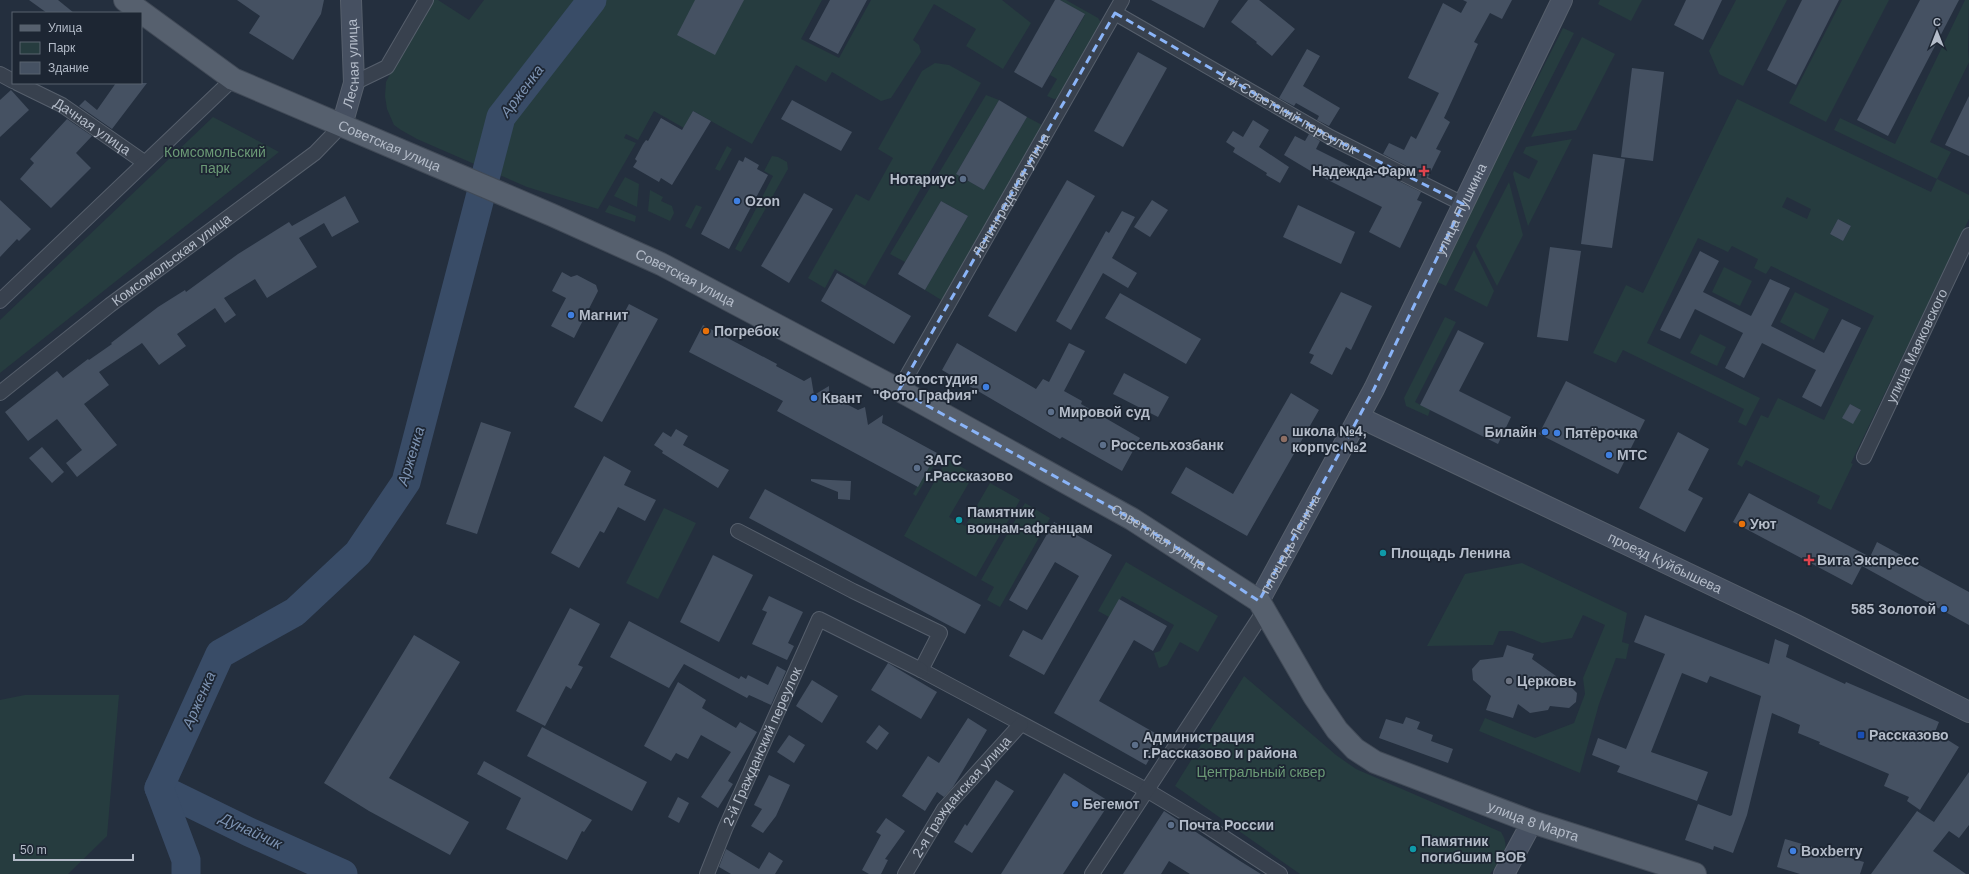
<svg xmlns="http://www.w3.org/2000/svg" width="1969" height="874" font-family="Helvetica,sans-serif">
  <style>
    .green { fill: #263c3f; fill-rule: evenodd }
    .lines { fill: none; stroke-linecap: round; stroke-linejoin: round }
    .river { stroke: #394c67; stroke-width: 29 }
    .building { fill: #455162 }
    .street-casing { stroke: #565f6c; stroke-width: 16 }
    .secondary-casing { stroke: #565f6c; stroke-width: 22 }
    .primary-casing { stroke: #414a57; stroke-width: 24 }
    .street { stroke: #38414e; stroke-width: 14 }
    .secondary { stroke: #465061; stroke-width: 20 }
    .primary { stroke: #56606e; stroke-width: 22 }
    .marked { fill: none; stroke: #8ab4f8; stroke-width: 3; stroke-dasharray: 8 5; stroke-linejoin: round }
    .health-dot { fill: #e0444e; stroke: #1d2633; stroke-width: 1.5 }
    .service-dot { fill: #5c6f8a; stroke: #1d2633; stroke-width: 1.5 }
    .shop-dot { fill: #3f7fe0; stroke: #1d2633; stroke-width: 1.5 }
    .food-dot { fill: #e8710a; stroke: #1d2633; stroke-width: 1.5 }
    .education-dot { fill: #8d6e63; stroke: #1d2633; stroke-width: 1.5 }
    .culture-dot { fill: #0f9aa8; stroke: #1d2633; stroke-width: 1.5 }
    .worship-dot { fill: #6b7280; stroke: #1d2633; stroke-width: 1.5 }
    .transit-dot { fill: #1a4fb4; stroke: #1d2633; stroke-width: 1.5 }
    .labels { text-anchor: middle; stroke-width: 3.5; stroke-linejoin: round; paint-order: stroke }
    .street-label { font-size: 14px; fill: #b4bcc9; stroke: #1d2633 }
    .park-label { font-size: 14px; fill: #6b9a76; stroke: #1d2633 }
    .poi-label { font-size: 14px; font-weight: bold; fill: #b4bcc9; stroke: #1d2633; text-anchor: start }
    .water-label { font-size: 15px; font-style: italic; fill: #7c92b1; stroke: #1d2633 }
  </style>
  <rect width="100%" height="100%" fill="#242f3e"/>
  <!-- green -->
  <g class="green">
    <path d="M429,0h9l31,20 15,-20h338l-21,39 38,19 32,-58h131l29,23 -28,46 -37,-23 10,-17 -42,-25 -21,36 6,5 2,7 -30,46 -10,3 -49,-29 -6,10 -30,-17 -44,79 -59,-33 -9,17 -30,-17 -16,29 -12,-6 -2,4 12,5 -38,66 -71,-22 -110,-48 -16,-9 -7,-5 -7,-16 -2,-13 1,-14z"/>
    <path d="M1060,0h6l32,18 3,5 -42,75 -5,1 -7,-3 10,-17 -7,-4 35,-60z"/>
    <path d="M1600,0h42l-11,21 -33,-17z"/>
    <path d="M1736,0h51l-44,86 -24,-12 -10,-23z"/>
    <path d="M1842,0h47l-63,122 -37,-19z"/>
    <path d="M1965,0h4l-1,50 1,12 -39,80 21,10 -14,27 32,16v24l-118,244 2,1 -22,46 -14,-7 3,-7 -74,-36 -4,7 -5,-3 24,-49 7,3 10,-20 46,22 50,-104 -103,-50 -5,8 -12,-6 4,-9 -26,-13 -4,6 -30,-14 -51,105 113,55 -14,28 -8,-4 6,-13 -121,-59 -7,13 -23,-10 33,-68 17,8 94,-194 194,93 6,-13 -103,-49 6,-12 55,26zM1787,197l24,12 -4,10 -25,-12zM1838,219l13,7 -8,15 -13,-7zM1850,404l11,6 -8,13 -10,-5z"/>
    <path d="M1563,28l11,5 -128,253 -11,-5z"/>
    <path d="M1582,37l33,17 -39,76 -45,7z"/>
    <path d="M935,63l14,2 32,18 -116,203 -30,-17 -10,19 -17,-10 48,-84 13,7 24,-43 -15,-9 44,-78z"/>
    <path d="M986,95l13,5 -43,74 28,16 43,-73 17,9 -101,175 -18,-11 43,-74 -27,-15 -36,61 -15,-8z"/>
    <path d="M213,117l66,35 -279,221v-53z"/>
    <path d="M1572,139l-44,87 -15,-52 1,-3 15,8 9,-18 -15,-8 3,-6z"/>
    <path d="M727,146l5,3 -12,22 -5,-2z"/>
    <path d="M772,156l6,1 9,5 1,7 -47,83 -6,-3 38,-73 -9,-5z"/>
    <path d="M625,177l14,7 -2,23 -23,-11z"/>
    <path d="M1509,182l14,53 -26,51 -21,-40z"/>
    <path d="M650,190l13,7 -2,4 11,5 2,7 -4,8 -22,-10z"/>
    <path d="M609,205l27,11 -1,6 -30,-10z"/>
    <path d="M696,205l6,2 -11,22 -6,-3z"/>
    <path d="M1474,250l20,41 -7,16 -33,-17z"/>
    <path d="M1724,267l28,14 -12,25 -28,-14z"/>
    <path d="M1795,292l34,17 -15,31 -34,-18z"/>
    <path d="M1445,317l11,5 -41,80 15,8 -2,6 -22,-10 -2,-8z"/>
    <path d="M1700,334l26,13 -9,19 -27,-13z"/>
    <path d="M937,453l3,2 -24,41 -3,-2z"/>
    <path d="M947,459l27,15 -25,43 16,9 25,-43 30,17 -44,77 -72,-41z"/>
    <path d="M1025,503l25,15 -50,89 -13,-7 7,-13 -13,-7z"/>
    <path d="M664,508l32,15 -38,76 -32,-16z"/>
    <path d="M1126,562l92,54 -20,36 -18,-10 -13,23 -8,3 -5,-15 6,-2 14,-26 -52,-29 -13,21 -11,-6z"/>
    <path d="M1522,563l105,50 -5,29 7,2 -3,15 -10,-1 -17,46 -19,69 -101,-42 6,-13 50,20 39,-15 11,-29 -2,-16 22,-53 -22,-10 -11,23 -30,5 -30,-12h-13l-6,14 -66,1 38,-72z"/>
    <path d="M1244,676l92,79 20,14 145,63c11,17 0,28 -11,42h-190l-125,-88z"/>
    <path d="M25,695h94l-12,141 -39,38h-68v-174z"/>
  </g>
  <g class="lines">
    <!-- river -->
    <g class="river">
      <path d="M159,788l90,44 94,42"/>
      <path d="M186,874v-14l-27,-72 61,-134 75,-42 63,-59 48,-71 95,-365 91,-117"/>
    </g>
  </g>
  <!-- building -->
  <g class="building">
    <path d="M29,0h29l16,13h-27z"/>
    <path d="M237,0h87l-3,14 -28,46 -44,-27 11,-17z"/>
    <path d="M695,0h49l-29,55 -38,-20z"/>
    <path d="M830,0h37l-29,54 -29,-15z"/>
    <path d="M1055,0h5l25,14 -43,74 -28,-16z"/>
    <path d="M1151,0h68l-15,28z"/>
    <path d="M1248,0h11l36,29 -23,27 -16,-13 1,-1 -26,-20z"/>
    <path d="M1463,0h49l-10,19 -12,-6 -16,29 4,2 -34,74 6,4 -14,27 5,2 -13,26 -45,-23 6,-11 15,7 7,-14 5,3 23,-46 -31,-15 35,-75 18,10 6,-11z"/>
    <path d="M1686,0h36l-19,40 -29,-15z"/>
    <path d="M1802,0h37l-43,85 -29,-15z"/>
    <path d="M1920,0h39l-71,136 -31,-16z"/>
    <path d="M1307,49l13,7 -17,30 37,22 -11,18 -12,-6 2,-4 -23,-13 -2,3 -15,-8z"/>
    <path d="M1138,52l29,16 -44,79 -29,-16z"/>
    <path d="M1632,68l32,4 -11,89 -32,-4z"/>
    <path d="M116,83h31l-35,46 -33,-23 6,-6 12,10z"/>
    <path d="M11,90l18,20 -29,27v-37z"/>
    <path d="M1969,96v60l-24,-11z"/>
    <path d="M792,100l60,32 -11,19 -60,-32z"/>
    <path d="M999,100l28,17 -43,73 -28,-16z"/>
    <path d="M693,111l18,10 -39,64 -11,-7 -2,4 -26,-15 4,-6 -2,-2 8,-15 3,-4 2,1 13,-23 21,12z"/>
    <path d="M67,119l25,17 -16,17 15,15 -40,40 -31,-29 14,-16 -4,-4z"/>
    <path d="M1253,120l16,10 -10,17 30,20 -9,16 -14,-8 1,-2 -34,-21 2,-4 -9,-6 7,-11 10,6z"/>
    <path d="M1309,134l11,7 -4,8 56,28 4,-7 45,22 -4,8 5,2 -22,46 -31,-16 13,-25 -68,-34 -30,-18 11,-19 10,5z"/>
    <path d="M1593,154l32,5 -13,89 -31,-4z"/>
    <path d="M745,157l14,8 -2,4 11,6 -39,74 -28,-15 38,-74 4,2z"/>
    <path d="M1067,180l28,16 -79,136 -28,-16z"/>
    <path d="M804,193l29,16 -44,74 -28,-17z"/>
    <path d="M345,196l14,26 -27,15 -8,-14 -25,15 18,29 -50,31 -12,-19 -31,19 12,17 -11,8 -10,-15 -38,26 9,12 -27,19 -17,-22 -43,29 10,13 -25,19 33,41 -40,32 -11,-14 16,-13 -25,-31 -29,22 -23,-29 52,-41 6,7 25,-19 1,1 23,-16 -1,-1 47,-36 27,-17 1,2 52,-38 51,-32 3,4z"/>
    <path d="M0,200l31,29 -12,12 -2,-2 -17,18z"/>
    <path d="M1152,200l16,10 -18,27 -16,-10z"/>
    <path d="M941,201l27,15 -43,74 -27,-16z"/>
    <path d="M1298,205l57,27 -14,32 -58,-27z"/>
    <path d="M1122,211l13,6 -23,41 25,15 -9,15 -25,-15 -32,57 -15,-9 50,-90 3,2z"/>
    <path d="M1838,219l13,7 -8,15 -13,-7z"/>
    <path d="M1550,247l31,4 -13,90 -31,-4z"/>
    <path d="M1700,251l19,10 -16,31 48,24 19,-37 20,9 -19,38 53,27 18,-34 19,9 -40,79 -19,-10 14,-27 -54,-27 -18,35 -19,-10 18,-35 -48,-24 -15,30 -20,-9z"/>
    <path d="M562,272l9,5 6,-2 19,10 2,6 -24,47 -23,-12 15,-28 -14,-7z"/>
    <path d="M837,273l74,43 -17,28 -73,-43z"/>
    <path d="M1341,292l31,14 -21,44 -5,-3 -14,28 -22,-12 4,-8 -5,-2z"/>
    <path d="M1120,293l81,46 -15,25 -81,-46z"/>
    <path d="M629,304l29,15 -56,103 -28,-15z"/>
    <path d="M703,325l74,39 -1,2 28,15 7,-4 3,18 15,-9v8l6,4 23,12 7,-3 3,18 15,-10 -1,8 55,30 -19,34 -141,-76 6,-10 -94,-49z"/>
    <path d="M1458,330l26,13 -25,48 52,26 -13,27 -78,-39z"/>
    <path d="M957,343l79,46 7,-10 6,3 20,-39 16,8 -21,40 18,10 -1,3 59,34 -18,33 -60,-34 -2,2 -118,-69z"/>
    <path d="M1124,373l45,24 -11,20 -45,-23z"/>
    <path d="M1566,381l79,39 -27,54 -79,-40z"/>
    <path d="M1291,393l28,17 -72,126 -76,-43 15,-26 47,27z"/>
    <path d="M1850,404l11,6 -8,14 -11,-6z"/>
    <path d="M481,422l30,10 -34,102 -31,-10z"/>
    <path d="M676,429l12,7 -5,9 46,25 -11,18 -56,-35 1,-2 -9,-6 9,-13 8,5z"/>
    <path d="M1678,432l31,17 -21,41 15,8 -18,34 -46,-24z"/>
    <path d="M42,447l22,25 -12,11 -23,-25z"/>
    <path d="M604,456l27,15 -7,14 32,15 -11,21 -27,-14 -14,26 -4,-2 -21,37 -28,-15z"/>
    <path d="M811,479l40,2 -1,19 -12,-1v-7l-27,-11z"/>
    <path d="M765,489l216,116 -16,29 -216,-116z"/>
    <path d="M1749,493l121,64 7,-15 92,50v33l-107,-59 -10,19 -119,-63z"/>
    <path d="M1054,522l58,33 -68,120 -35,-19 14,-26 19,10 37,-64 -24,-14 -28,48 -18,-10z"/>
    <path d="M713,555l40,20 -34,67 -39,-20z"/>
    <path d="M769,596l34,16 -15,31 6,3 -7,14 -35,-16 15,-32 -5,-2z"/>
    <path d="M1119,599l48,27 -14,25 -19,-11 -35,61 63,36 -16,28 -92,-52z"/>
    <path d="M570,608l30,16 -22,41 5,2 -12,22 -5,-3 -21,40 -29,-15z"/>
    <path d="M1645,615l124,49 6,-25 14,6 -3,12 59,27 1,-2 93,40 -4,10 24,15 -39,63 -13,-9 2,-4 -25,-11 5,-12 -70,-30 1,-2 -22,-9 2,-8 -28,-12 -25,102 -14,38 -19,-7 -1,4 -28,-10 13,-36 32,12 2,-1 29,-119 -51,-20 -3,7 -25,-10 -31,79 57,20 -11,29 -80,-29 3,-6 -28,-11 6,-17 28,11 39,-95 -31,-12z"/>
    <path d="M629,621l110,58 2,-3 5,3 2,-4 20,10 9,-19 9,5 -15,34 -22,-10 -2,3 -63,-34 -15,24 -59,-31z"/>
    <path d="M414,635l46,27 -71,116 80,44 -19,33 -81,-44 -45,-28z"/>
    <path d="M1507,645l27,9 -2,5 24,17 2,9 13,2 6,6 -1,9 -7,6 -19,-2 -2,4 -18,3 -12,-9 -5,14 -27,-8 5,-14 -18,-16 -1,-11 8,-9 23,-3z"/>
    <path d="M888,663l49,29 -16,27 -50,-29z"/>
    <path d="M812,680l26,16 -16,27 -26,-17z"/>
    <path d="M678,682l28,18 -4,8 34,20 4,-6 17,10 -29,49 5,3 -15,24 -17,-11 30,-45 -30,-17 -13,24 -12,-6 -5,8 -27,-15z"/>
    <path d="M1406,717l14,5 -3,7 16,6 -2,6 22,8 -5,14 -69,-25 7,-19 17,5z"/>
    <path d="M968,718l19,12 -34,57 -9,10 -7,-5 -12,19 -23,-15 26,-40 11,7z"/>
    <path d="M879,725l10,8 -12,17 -11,-8z"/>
    <path d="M542,727l105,55 -15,29 -105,-55z"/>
    <path d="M789,735l16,10 -11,18 -17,-11z"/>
    <path d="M484,761l108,59 -8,12 -2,-1 -15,29 -61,-31 15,-31 -44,-24z"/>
    <path d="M1969,772v53l-10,13 -10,-7 -16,20 33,23h-95l46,-63 17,11z"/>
    <path d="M1064,773l46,29 -47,72h-62z"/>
    <path d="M769,775l21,10 -14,31 -13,17 -12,-7 11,-17 -8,-4z"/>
    <path d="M996,780l18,11 -42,62 -18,-11 11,-18 2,2z"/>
    <path d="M678,797l11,6 -10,20 -11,-6z"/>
    <path d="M1164,811l76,50 21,13h-71l-21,-13 -8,13h-38z"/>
    <path d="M886,818l19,13 -20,28 3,1 -7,14h-12l-7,-4 19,-35 -5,-3z"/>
    <path d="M1785,839l79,23 -4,12h-60l-23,-7z"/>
    <path d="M726,849l33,20 10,-17 14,9 -8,13h-44l-12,-7z"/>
  </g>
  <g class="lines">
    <defs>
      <g id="street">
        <path id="s1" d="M1115,13l215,124 133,67"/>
        <path d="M0,74l13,7"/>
        <path id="s2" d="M17,83l45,22 82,57"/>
        <path d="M354,83l33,-16 39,-67"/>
        <path d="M0,301l233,-222"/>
        <path id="s3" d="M899,390l223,-390"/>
        <path id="s4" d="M0,393l110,-88 205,-152 27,-28"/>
        <path id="s5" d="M1864,457l105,-222"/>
        <path d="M738,531l115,60 87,42 -19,37 227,121 57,34 75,49"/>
        <path id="s6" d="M707,874l18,-45 94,-210 102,51"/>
        <path id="s7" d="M905,874l39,-65 77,-85"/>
        <path d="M1092,874l172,-263"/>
      </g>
      <g id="secondary">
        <path id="s8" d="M342,125l12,-42 -3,-83"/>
        <path id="s9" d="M1359,417l437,208 173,87"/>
        <path id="s10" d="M1259,601l115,-212 188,-389"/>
        <path d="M1504,874l28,-52"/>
      </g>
      <g id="primary">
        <path id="s11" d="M125,0l108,79 319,136 109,49 238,126 233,129 127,82 55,95 23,34 18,19 20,13 157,60 163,52"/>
      </g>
    </defs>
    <!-- street casing -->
    <use href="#street" class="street-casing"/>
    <!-- secondary casing -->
    <use href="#secondary" class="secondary-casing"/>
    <!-- primary casing -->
    <use href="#primary" class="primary-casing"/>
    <!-- street -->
    <use href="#street" class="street"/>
    <!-- secondary -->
    <use href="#secondary" class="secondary"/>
    <!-- primary -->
    <use href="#primary" class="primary"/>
  </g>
  <!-- marked area -->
  <path class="marked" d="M1115,13l215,124 133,67 -89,185 -115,212 -127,-82 -233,-129z"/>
  <!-- markers -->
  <g class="health-dot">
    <path d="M1422 165h4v4h4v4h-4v4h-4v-4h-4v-4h4z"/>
    <path d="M1807 554h4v4h4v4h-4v4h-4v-4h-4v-4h4z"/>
  </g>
  <g class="service-dot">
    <circle cx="963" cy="179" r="4"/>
    <circle cx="1051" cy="412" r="4"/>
    <circle cx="1103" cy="445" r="4"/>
    <circle cx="917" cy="468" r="4"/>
    <circle cx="1135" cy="745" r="4"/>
    <circle cx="1171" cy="825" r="4"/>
  </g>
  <g class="shop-dot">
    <circle cx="737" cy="201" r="4"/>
    <circle cx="571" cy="315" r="4"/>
    <circle cx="986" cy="387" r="4"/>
    <circle cx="814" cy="398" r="4"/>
    <circle cx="1545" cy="432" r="4"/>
    <circle cx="1557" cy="433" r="4"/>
    <circle cx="1609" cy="455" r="4"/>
    <circle cx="1944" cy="609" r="4"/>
    <circle cx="1075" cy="804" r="4"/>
    <circle cx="1793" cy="851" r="4"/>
  </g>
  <g class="food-dot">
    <circle cx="706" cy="331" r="4"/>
    <circle cx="1742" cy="524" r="4"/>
  </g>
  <circle class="education-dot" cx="1284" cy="439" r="4"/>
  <g class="culture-dot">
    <circle cx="959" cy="520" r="4"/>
    <circle cx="1383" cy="553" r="4"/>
    <circle cx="1413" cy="849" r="4"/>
  </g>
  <circle class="worship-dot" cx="1509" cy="681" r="4"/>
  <rect class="transit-dot" x="1857" y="731" width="8" height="8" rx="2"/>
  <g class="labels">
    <!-- street labels -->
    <g class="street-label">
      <text dy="5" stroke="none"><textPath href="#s8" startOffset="63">Лесная улица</textPath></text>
      <text dy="5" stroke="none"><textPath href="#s1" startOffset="199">1-й Советский переулок</textPath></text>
      <text dy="5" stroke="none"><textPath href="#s2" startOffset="87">Дачная улица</textPath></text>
      <text dy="5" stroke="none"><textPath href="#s11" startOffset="304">Советская улица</textPath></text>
      <text dy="5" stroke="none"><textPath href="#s3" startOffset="225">Ленинградская улица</textPath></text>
      <text dy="5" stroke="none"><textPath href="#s10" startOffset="441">улица Пушкина</textPath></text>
      <text dy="5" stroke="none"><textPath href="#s4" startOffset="217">Комсомольская улица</textPath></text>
      <text dy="5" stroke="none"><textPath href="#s11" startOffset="628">Советская улица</textPath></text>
      <text dy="5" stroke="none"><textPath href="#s5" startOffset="123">улица Маяковского</textPath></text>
      <text dy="5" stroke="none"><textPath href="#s11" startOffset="1168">Советская улица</textPath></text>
      <text dy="5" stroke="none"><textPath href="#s10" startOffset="65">площадь Ленина</textPath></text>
      <text dy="5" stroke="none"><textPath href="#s9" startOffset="339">проезд Куйбышева</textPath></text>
      <text dy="5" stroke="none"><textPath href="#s6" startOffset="139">2-й Гражданский переулок</textPath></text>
      <text dy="5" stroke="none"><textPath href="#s7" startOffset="96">2-я Гражданская улица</textPath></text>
      <text dy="5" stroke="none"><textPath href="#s11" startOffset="1657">улица 8 Марта</textPath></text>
    </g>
    <!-- park labels -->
    <g class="park-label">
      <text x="215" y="157">Комсомольский<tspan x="215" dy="16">парк</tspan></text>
      <text x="1261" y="777">Центральный сквер</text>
    </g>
    <!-- poi labels -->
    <g class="poi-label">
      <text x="1416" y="176" text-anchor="end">Надежда-Фарм</text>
      <text x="955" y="184" text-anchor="end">Нотариус</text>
      <text x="745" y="206">Ozon</text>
      <text x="579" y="320">Магнит</text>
      <text x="714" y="336">Погребок</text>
      <text x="978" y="384" text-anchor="end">Фотостудия<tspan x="978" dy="16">"Фото Графия"</tspan></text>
      <text x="822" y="403">Квант</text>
      <text x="1059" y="417">Мировой суд</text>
      <text x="1292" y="436">школа №4,<tspan x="1292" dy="16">корпус №2</tspan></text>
      <text x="1537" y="437" text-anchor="end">Билайн</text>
      <text x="1565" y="438">Пятёрочка</text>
      <text x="1111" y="450">Россельхозбанк</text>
      <text x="1617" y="460">МТС</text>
      <text x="925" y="465">ЗАГС<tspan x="925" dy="16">г.Рассказово</tspan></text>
      <text x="967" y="517">Памятник<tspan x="967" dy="16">воинам-афганцам</tspan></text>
      <text x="1750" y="529">Уют</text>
      <text x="1391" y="558">Площадь Ленина</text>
      <text x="1817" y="565">Вита Экспресс</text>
      <text x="1936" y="614" text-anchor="end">585 Золотой</text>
      <text x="1517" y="686">Церковь</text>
      <text x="1869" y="740">Рассказово</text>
      <text x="1143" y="742">Администрация<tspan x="1143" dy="16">г.Рассказово и района</tspan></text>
      <text x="1083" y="809">Бегемот</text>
      <text x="1179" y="830">Почта России</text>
      <text x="1421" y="846">Памятник<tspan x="1421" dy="16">погибшим ВОВ</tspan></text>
      <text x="1801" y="856">Boxberry</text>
    </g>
    <!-- water labels -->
    <g class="water-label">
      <text transform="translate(522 91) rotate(-53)" y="5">Арженка</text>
      <text transform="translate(411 456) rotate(-73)" y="5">Арженка</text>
      <text transform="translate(199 700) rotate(-66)" y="5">Арженка</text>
      <text transform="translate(251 831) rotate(25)" y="5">Дунайчик</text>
    </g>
  </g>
  <!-- legend -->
  <rect x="12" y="12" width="130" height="72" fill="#1d2633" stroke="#59626f"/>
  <rect x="20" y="25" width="20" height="6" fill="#56606e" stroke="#59626f"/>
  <text x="48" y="32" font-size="12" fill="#b4bcc9">Улица</text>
  <rect x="20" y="42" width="20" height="12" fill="#263c3f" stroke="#59626f"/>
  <text x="48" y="52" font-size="12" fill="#b4bcc9">Парк</text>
  <rect x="20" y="62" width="20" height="12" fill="#455162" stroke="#59626f"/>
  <text x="48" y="72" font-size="12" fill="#b4bcc9">Здание</text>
  <!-- north arrow -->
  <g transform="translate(1937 32)" stroke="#1d2633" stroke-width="3" paint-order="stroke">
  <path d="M0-3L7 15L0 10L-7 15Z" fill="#b4bcc9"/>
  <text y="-6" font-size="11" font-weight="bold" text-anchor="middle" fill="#b4bcc9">С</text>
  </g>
  <!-- scale -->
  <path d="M14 854v6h119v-6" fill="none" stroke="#b4bcc9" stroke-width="2"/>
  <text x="20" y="854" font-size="12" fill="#b4bcc9" stroke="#1d2633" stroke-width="3" paint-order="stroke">50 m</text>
</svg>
